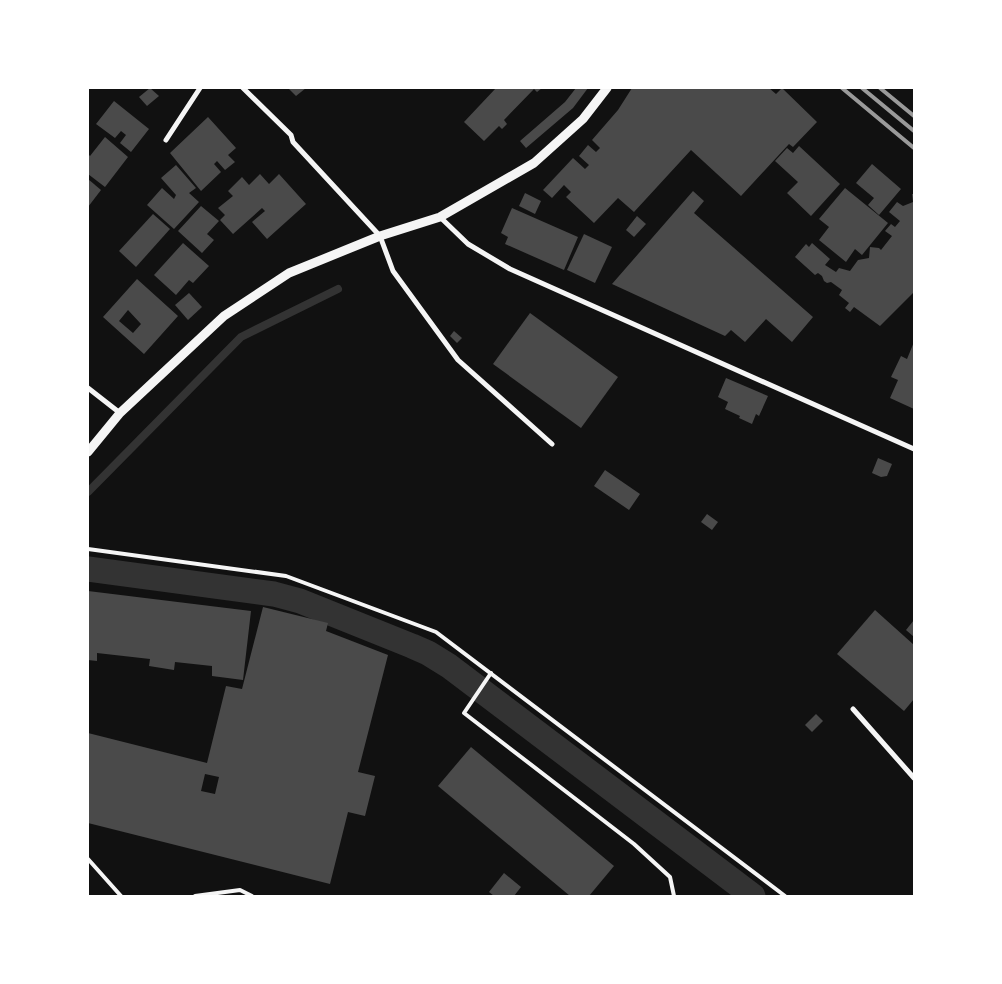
<svg xmlns="http://www.w3.org/2000/svg" width="1002" height="984" font-family="'DejaVu Sans',sans-serif">
  <style>
    .lines { fill: none; stroke-linecap: round; stroke-linejoin: round }
    .stream { stroke: #333; stroke-width: 8 }
    .canal { stroke: #333; stroke-width: 25 }
    .building { fill: #4a4a4a; fill-rule: evenodd }
    .service { stroke: #f5f5f5; stroke-width: 4 }
    .minor { stroke: #f5f5f5; stroke-width: 5 }
    .tertiary { stroke: #f5f5f5; stroke-width: 9 }
    .rail { stroke: #9a9a9a; stroke-width: 4 }
  </style>
  <rect width="100%" height="100%" fill="#111"/>
  <g class="lines">
    <!-- stream -->
    <path class="stream" d="M88,492l153,-155 97,-48"/>
    <!-- canal -->
    <path class="canal" d="M88,569l186,25 26,7 112,45 16,7 21,13 304,230"/>
  </g>
  <!-- building -->
  <g class="building">
    <path d="M150,88l9,8 -12,10 -8,-9z"/>
    <path d="M288,88h18l-10,8z"/>
    <path d="M496,88h46l-5,4 -3,-3 -30,31 3,4 -5,5 -3,-3 -15,15 -20,-19z"/>
    <path d="M576,88h12l-15,20 -47,40 -6,-7 45,-39z"/>
    <path d="M632,88h137l7,6 6,-6 35,34 -24,25 -4,-3 -48,52 -50,-46 -57,62 -16,-14 -24,25 -28,-26 5,-5 -7,-7 -12,13 -9,-8 30,-32 12,11 4,-4 -10,-9 9,-11 8,7 4,-4 -8,-8 26,-30z"/>
    <path d="M114,101l35,28 -18,23 -11,-9 6,-8 -5,-4 -6,7 -19,-14z"/>
    <path d="M208,117l28,31 -8,7 7,7 -10,8 -8,-9 -3,3 7,8 -20,19 -31,-38z"/>
    <path d="M105,137l23,20 -23,30 -17,-13v-20l2,2z"/>
    <path d="M799,146l41,38 -29,32 -24,-23 11,-11 -23,-21 12,-13 6,5z"/>
    <path d="M872,164l29,25 -22,26 -11,-10 6,-7 -18,-15z"/>
    <path d="M176,165l20,23 -7,5 10,9 -25,27 -27,-24 15,-17 12,11 2,-4 -15,-17z"/>
    <path d="M260,174l9,10 10,-10 27,30 -39,35 -15,-17 13,-11 -3,-3 -29,26 -13,-14 5,-5 -7,-7 15,-12 -5,-5 14,-14 7,8z"/>
    <path d="M88,179l13,11 -13,17z"/>
    <path d="M845,188l43,35 -26,32 -7,-6 -9,13 -27,-22 10,-13 -10,-8z"/>
    <path d="M693,191l11,10 -10,12 119,104 -21,25 -26,-23 -21,23 -14,-12 -6,6 -113,-52z"/>
    <path d="M525,193l16,8 -6,13 -16,-8z"/>
    <path d="M912,194h2v98l-34,34 -26,-19 -4,5 -5,-4 4,-5 -10,-8 3,-5 -11,-8 -4,1 -3,-2 -2,-5 -4,-3 -3,2 -20,-18 11,-13 3,3 3,-4 18,16 -5,6 11,7 3,-4 11,3 8,-11 11,-2 1,-11 9,1 2,2 11,-14 -7,-5 6,-7 4,3 5,-6 -11,-9 8,-10 6,4 10,-4z"/>
    <path d="M201,206l18,15 -12,13 7,6 -12,13 -24,-22z"/>
    <path d="M512,208l66,29 -14,33 -59,-26 3,-7 -7,-4z"/>
    <path d="M153,214l17,15 -34,38 -17,-16z"/>
    <path d="M637,216l9,8 -12,13 -8,-7z"/>
    <path d="M584,234l28,13 -17,36 -28,-13z"/>
    <path d="M183,243l26,23 -16,17 -4,-3 -13,15 -22,-20z"/>
    <path d="M137,279l41,37 -34,38 -41,-37zM128,310l13,14 -8,9 -14,-12z"/>
    <path d="M189,293l13,14 -14,13 -13,-15z"/>
    <path d="M530,313l88,64 -37,51 -88,-64z"/>
    <path d="M454,331l8,7 -5,5 -7,-7z"/>
    <path d="M914,342v67l-24,-11 8,-18 -7,-3 10,-21 6,3z"/>
    <path d="M726,378l42,18 -9,20 -3,-2 -4,10 -13,-6 1,-2 -15,-7 3,-7 -10,-5z"/>
    <path d="M878,458l14,6 -5,12 -6,1 -9,-4z"/>
    <path d="M605,470l35,24 -11,16 -35,-24z"/>
    <path d="M707,514l11,8 -6,8 -11,-8z"/>
    <path d="M88,591l163,20 -8,69 -31,-4v-10l-37,-4 -1,8 -25,-4 1,-7 -53,-6v8l-9,-1z"/>
    <path d="M263,607l65,16 -2,8 62,24 -30,117 17,4 -10,40 -17,-4 -18,72 -242,-61v-90l119,30 19,-77 16,3zM205,774l14,3 -4,17 -14,-3z"/>
    <path d="M875,610l39,35v54l-10,12 -67,-57z"/>
    <path d="M914,620v17l-8,-7z"/>
    <path d="M816,714l7,7 -11,11 -7,-7z"/>
    <path d="M471,747l143,119 -25,30h-19l-132,-110z"/>
    <path d="M504,873l17,14 -7,9h-20l-5,-4z"/>
  </g>
  <g class="lines">
    <!-- service -->
    <g class="service">
      <path d="M88,549l198,27 150,56 349,264"/>
      <path d="M491,673l-27,40 170,131 36,33 4,19"/>
      <path d="M88,859l33,37"/>
      <path d="M195,896l45,-6 12,6"/>
    </g>
    <!-- minor -->
    <g class="minor">
      <path d="M243,88l48,47 2,7 87,94 13,35 65,89 94,84"/>
      <path d="M166,140l34,-52"/>
      <path d="M440,217l28,27 42,25 404,180"/>
      <path d="M88,388l32,25"/>
      <path d="M853,709l61,69"/>
    </g>
    <!-- tertiary -->
    <path class="tertiary" d="M88,452l32,-39 104,-97 65,-43 91,-37 60,-19 94,-54 49,-44 24,-31"/>
    <!-- rail -->
    <g class="rail">
      <path d="M842,88l72,60"/>
      <path d="M862,88l52,43"/>
      <path d="M880,88l34,28"/>
    </g>
  </g>
  <!-- border -->
  <rect width="1002" height="984" fill="none" stroke="#ffffff" stroke-width="178"/>
</svg>
